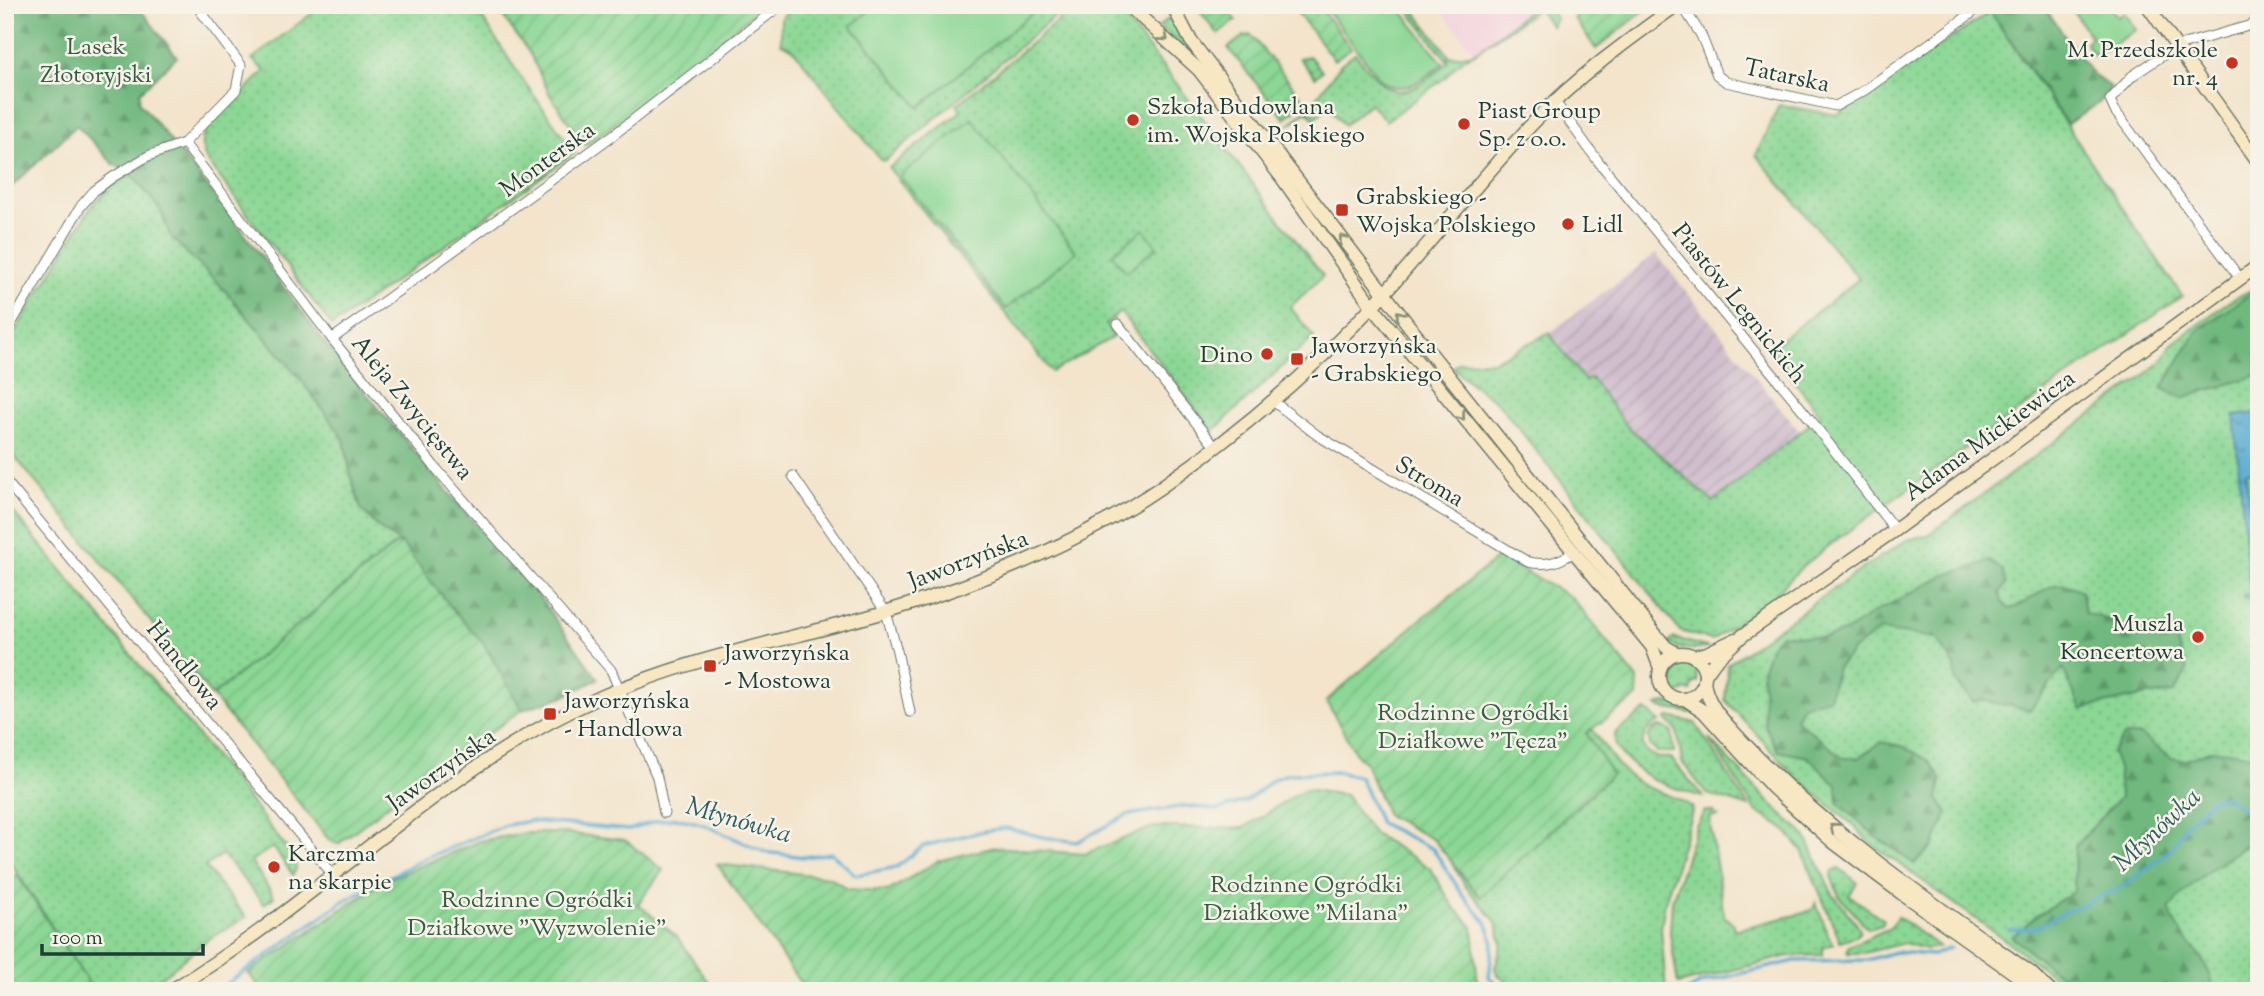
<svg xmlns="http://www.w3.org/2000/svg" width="2264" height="996" font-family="'Sorts Mill Goudy',serif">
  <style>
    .built { fill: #f4cfdd }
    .industrial { fill: url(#industrial-furrows) }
    .grass { fill: url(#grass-dots); stroke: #558a64; stroke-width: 2 }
    .forest { fill: url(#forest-firs); stroke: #487a59; stroke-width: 2 }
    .garden { fill: url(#garden-furrows); stroke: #558a64; stroke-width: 2 }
    .pitch { fill: #8bd794; stroke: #558a64; stroke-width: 2 }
    .water { fill: url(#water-ripples); stroke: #3b7483; stroke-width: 2 }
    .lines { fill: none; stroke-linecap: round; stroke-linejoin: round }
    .stream { stroke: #57aad2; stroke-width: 3.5 }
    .street-casing { stroke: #697769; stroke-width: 11 }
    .secondary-casing { stroke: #697769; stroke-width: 15 }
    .street { stroke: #fff; stroke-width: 9 }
    .secondary { stroke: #f7e8c3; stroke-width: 12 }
    .oneway { stroke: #8b927c }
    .poi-dot { fill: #c8321e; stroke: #f7f3e8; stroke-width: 2.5 }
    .labels { text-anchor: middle; stroke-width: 5; stroke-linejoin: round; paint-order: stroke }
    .park-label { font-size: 24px; fill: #355c47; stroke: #f7f3e8 }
    .poi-label { font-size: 24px; fill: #1f3d34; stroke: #f7f3e8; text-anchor: start }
    .street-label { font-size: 24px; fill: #1f3d34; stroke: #f7f3e8 }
    .water-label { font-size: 26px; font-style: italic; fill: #305e63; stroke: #f7f3e8 }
  </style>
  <defs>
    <pattern id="industrial-furrows" width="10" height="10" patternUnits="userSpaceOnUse" patternTransform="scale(1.75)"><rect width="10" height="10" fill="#d0bdcd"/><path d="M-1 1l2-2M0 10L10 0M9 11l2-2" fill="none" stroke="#b2a3b1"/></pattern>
    <pattern id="grass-dots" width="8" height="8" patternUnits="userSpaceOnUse" patternTransform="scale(1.75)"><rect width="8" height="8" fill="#8bd794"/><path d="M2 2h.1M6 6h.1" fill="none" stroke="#78b980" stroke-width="1.8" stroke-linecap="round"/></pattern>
    <pattern id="forest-firs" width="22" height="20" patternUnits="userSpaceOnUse" patternTransform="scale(1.75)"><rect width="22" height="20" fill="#70b87e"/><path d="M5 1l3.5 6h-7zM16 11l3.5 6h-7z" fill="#5b9768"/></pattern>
    <pattern id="garden-furrows" width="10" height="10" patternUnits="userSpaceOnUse" patternTransform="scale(1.75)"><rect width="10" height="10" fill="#8bd794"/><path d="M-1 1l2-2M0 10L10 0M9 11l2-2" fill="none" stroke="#78b980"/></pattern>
    <pattern id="water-ripples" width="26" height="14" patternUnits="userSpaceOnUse" patternTransform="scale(1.75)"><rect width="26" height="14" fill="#57aad2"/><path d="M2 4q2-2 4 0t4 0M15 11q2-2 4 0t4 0" fill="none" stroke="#478cab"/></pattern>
  </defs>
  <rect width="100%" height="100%" fill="#f7f3e8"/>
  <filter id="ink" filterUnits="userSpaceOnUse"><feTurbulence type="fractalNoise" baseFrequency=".0143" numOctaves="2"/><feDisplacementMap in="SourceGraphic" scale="14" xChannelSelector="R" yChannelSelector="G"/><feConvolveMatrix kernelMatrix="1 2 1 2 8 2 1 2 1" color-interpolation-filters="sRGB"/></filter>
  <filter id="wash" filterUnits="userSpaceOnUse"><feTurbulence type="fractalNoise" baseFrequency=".00686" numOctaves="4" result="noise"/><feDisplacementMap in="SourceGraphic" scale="28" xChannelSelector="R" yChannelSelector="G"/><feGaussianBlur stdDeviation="1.57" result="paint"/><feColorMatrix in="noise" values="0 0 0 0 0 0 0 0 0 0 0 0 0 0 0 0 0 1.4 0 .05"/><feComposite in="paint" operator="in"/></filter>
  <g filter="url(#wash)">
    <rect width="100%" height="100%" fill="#f3e4cb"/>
    <!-- built -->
    <path class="built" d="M1437,5h99l-61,48z"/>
    <!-- industrial -->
    <path class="industrial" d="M1656,254l144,178 -87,71 -88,-79 -34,-46 -6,4 -36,-49z"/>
    <!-- grass -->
    <g class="grass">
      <path d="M323,5h151l44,68 57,80 -243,173 -126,-167c-6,-14 -6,-20 3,-33l56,-55 -13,-12z"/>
      <path d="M797,5h271l-183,156 -4,-1 -89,-112 -11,-5v-26z"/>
      <path d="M1077,5h10l7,9 20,-9 59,74 150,197 -33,31 24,30 -101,94 -93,-119 -14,12 7,13 -61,35 -163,-204 72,-57 -4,-6z"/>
      <path d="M1536,5h12l8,14 -5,7 -13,-17 -82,56 -10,12 -60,44 -16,-18 -26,22 -16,-19 -14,13 -7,-8 -18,14 18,-16 5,4 4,-3 -4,-6 29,-40 14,-11c39,49 45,49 93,9l-1,-2 3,-3 25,-4z"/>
      <path d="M1990,12l192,284 -342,241 -38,30 -38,38 -52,35 -32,-9 -180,-226c-16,-14 -33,-22 -47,-38l5,-5 36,-1 55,-28 36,48 6,-3 34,46 88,78 108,-87 -52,-66 90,-70 -103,-124 23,-50 58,10z"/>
      <path d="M1171,16l17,31 -3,3 -26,-24z"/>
      <path d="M132,175l28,34 11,27 50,50 78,91 45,62 7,38 10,32 19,20 22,15h-7l-183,152 -207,-251v-97l87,-143 22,-21z"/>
      <path d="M2259,286v705h-187l-57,-44 -145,-104 -17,-18 -57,-48 -71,-77 3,-36 125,-89 54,-35 21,-5 216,-159 18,-15 9,-16 57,-43z"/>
      <path d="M5,502l211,256 79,101 1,10 -3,6 -20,-28 -22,14 23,36 -10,7 -42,-50 -17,13 41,50c-11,7 -23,13 -34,20 -25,16 -46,43 -76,53 -14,4 -28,-3 -43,0l-88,-136z"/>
      <path d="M1674,638l32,9 2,1c-15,2 -27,2 -40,-5z"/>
      <path d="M1684,659l7,7 5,1 2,15 -4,1 -3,8 -5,-1 -8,3 -10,-7v-9l-3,-3 6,-6 1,-5h7z"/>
      <path d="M1666,703l20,3 13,8 -38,-6 -4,-3z"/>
      <path d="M1646,710l14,12c-16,4 -26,26 -6,34 5,3 12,1 17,2l32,39c-30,-9 -57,-16 -79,-40 -7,-8 -11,-14 -8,-25z"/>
      <path d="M1669,717l26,6 54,84 -42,-13 -25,-32 -5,-31 -11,-12z"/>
      <path d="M1658,727l8,1 6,5 2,19h-16l-7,-5 -3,-10 4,-7z"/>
      <path d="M1592,729c14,19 26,42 47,54 12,8 48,17 54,25l-28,94 -4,26 5,63h-147l-22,-17 -2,-6 7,-24 -4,-17 -5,-9 -28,-32 -13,-23 28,34 132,-123 -26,-41z"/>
      <path d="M1709,738l60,64 36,33 27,58 27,34 1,4 -4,5 -16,5 -38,-91 -18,-21 -28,-18z"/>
      <path d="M1705,811l8,1 5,4 -8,1 1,13 13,87 9,6 1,7 70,-17 9,-4 3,-7 13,35 5,7 -11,3v8l-35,1 -110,28 -8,-51 2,-32 24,-75z"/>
      <path d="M1839,868l19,15 -9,12 32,23 3,2 -2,5 -14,4 -29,-33 -8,-20 2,-5z"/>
      <path d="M1898,917l41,30 -13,2 -22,-6 -40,10h-16l-1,-4 2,-3 41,-18z"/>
    </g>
    <!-- forest -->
    <g class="forest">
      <path d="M5,5h132l40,52 -37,35 -1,10 94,116 94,128 141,170 69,78 61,85 -31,16 -45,15 -39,-67 -30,-33 -51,-66 -22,-15 -19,-20 -10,-32 -7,-38 -45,-62 -78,-91 -51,-50 -10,-27 -28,-34 -19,-11 -36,-39 -72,68z"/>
      <path d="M1986,5h57l49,69 19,14 -12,15 -32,21z"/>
      <path d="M2259,288v87l-77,23 -20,-10 36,-58z"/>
      <path d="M1990,561l13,10 3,13 -6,9 2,9 7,7c30,-7 39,-38 73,-18l3,22 21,6 22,12 25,-5 19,4 15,40 -13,23 -27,2 -66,14 -18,-41 -33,42 -50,-10 -7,2 -18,-22v-14l-19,-28 -56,-8 -28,21 -15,17 -8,30 -27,7 -6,14 47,39h16l22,-16 21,4 26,14 13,19 -3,20 10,13 -15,34 -19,18 -36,-26 -40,-35 -1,-18 -29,-28 -30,-6 -13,-25 -3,-55 9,-26 10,-11 44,4 22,-7 26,-18 70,-37z"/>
      <path d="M2141,735l29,23 16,2 26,-10 24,2 23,6v84l-3,-3c-32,21 -63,40 -87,70 8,31 42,44 43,82h-132l-68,-54 26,-22 36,-24 1,-44 45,-50 -2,-28 -6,-17 12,-16z"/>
    </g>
    <!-- garden -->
    <g class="garden">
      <path d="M495,5h268l-113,95 -65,45 -35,-50 -20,-41z"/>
      <path d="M1195,5h30l11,15 -18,14z"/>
      <path d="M1295,5h23l33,43 -17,12 -40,-52z"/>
      <path d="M1404,5h6l40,52 -3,3z"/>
      <path d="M1586,5h65l-55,44 -22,-31z"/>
      <path d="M1250,34l55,67 -20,18 -57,-71 17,-13 2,2z"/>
      <path d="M1309,56l13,15 -7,6 -16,-19z"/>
      <path d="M396,544h6l51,66 30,33 39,67 -120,84 -64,50 -8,-3 -118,-145z"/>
      <path d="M1499,557l72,40 67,83 -1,17 -51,36 26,41 -132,123 -46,-57 -47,-25 -22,-53 -7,-5 -32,-56 94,-81z"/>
      <path d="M1305,789l40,6 29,39 56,34 23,38 20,21 5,59 6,5h-678l-89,-127 112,13 19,12 40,2 50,-30 56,-14 90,7 69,-27 90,1z"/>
      <path d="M526,833h38l61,7 38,30 -25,34 39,33 38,54h-452l-15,-18 136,-92 96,-40z"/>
      <path d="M17,875l76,115 -88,1v-108z"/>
    </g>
    <!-- pitch -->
    <g class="pitch">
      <path d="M876,5h166l-123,102 -68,-81z"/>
      <path d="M1323,5h74l46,58c-20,16 -42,37 -65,14z"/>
      <path d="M2069,5h40l9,12 6,-5 12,18 -41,26 -9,-13 5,-6z"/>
      <path d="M972,119l104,133 -70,57 -106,-133z"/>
      <path d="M1144,229l13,18 -31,25 -14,-18z"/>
    </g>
    <!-- water -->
    <path class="water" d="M2259,413v58l-13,1 10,119 3,1v6l-16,1v-4l7,-1 -16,-178z"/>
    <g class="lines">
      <!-- stream -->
      <g class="stream">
        <path d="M2009,930l29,-3 27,-15 58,-25 48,-37 17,-28 23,-22 16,-4 20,17"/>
        <path d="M217,991l128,-91 80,-42 81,-33 24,-4 99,9 27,-9 21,-3 25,6 63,28 39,5 27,-4 25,22 41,-8 26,-21 61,-15 23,-3 35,9 35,5 50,-27 59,-9 32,4 30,-10 26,-21 14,-5 49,-2 23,5 20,46 53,26 29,45 24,28 7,19 -4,36 17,14"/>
        <path d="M1687,991l14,-8 94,-22 72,-1 28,-8 38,3 17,-7"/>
      </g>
    </g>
  </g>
  <g filter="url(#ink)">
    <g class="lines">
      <defs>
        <g id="street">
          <path d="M1682,5l19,30 16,40 9,7 110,24 29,-16 118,-85"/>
          <path d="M1555,102l43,59 212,258 85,111"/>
          <path d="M184,143l148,196 102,127 177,204 46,107 7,36"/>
          <path d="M2239,277l-124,-166 -5,-11 22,-24 45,-30 82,-23"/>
          <path d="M1118,324l98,124"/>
          <path d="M5,334l76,-128 13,-15 19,-14 35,-21 36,-13 52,-53 5,-25 -45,-60"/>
          <path d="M332,339l284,-206 165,-128"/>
          <path d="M1274,402l43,33 211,127c19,4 32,0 47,-11"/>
          <path d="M793,476l93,136 11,39 13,61"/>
          <path d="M5,480l328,395"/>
        </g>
        <g id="secondary">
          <path d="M1128,5l71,65 83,108 90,128 280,341 8,21"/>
          <path d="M1172,5l19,36 222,290 243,304 10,12 10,6"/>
          <path d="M2147,5l112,158"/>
          <circle cx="1682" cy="676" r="23"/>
          <path d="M1693,656l14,-3 29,-14"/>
          <path d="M1705,675l10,-14 27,-25 153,-106 364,-265"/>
          <path d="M1704,682c4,26 23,42 40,61 84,90 187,159 287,230l19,18"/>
          <path d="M1685,699l18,12 70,77 60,54 68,51 138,98"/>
          <path d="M170,991c150,-90 271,-224 433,-295 91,-40 187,-56 282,-84 96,-29 193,-68 276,-125 81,-56 155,-120 222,-192 52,-57 98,-118 152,-174 42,-44 92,-80 142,-116"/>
        </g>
      </defs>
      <!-- street casing -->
      <use href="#street" class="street-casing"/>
      <!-- secondary casing -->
      <use href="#secondary" class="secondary-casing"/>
      <!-- street -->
      <use href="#street" class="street"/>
      <!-- secondary -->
      <use href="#secondary" class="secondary"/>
    </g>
    <!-- one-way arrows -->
    <defs><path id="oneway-chevron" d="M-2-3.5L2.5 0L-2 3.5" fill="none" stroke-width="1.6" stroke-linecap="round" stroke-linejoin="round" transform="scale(1.75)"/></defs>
    <g class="oneway">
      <use href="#oneway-chevron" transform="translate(1164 37) rotate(41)"/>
      <use href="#oneway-chevron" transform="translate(1343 239) rotate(-128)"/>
      <use href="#oneway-chevron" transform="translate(1400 315) rotate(-128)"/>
      <use href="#oneway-chevron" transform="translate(1461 416) rotate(51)"/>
      <use href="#oneway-chevron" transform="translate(1834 827) rotate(-140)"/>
    </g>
  </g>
  <!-- markers -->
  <g class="poi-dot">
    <circle cx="2232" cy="63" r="7"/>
    <circle cx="1133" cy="120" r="7"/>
    <circle cx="1464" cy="124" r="7"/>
    <rect x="1335" y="203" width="14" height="14" rx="3.5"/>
    <circle cx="1568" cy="224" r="7"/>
    <circle cx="1267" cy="354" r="7"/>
    <rect x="1290" y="352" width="14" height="14" rx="3.5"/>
    <circle cx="2198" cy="637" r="7"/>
    <rect x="703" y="659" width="14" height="14" rx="3.5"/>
    <rect x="543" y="707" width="14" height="14" rx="3.5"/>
    <circle cx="274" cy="867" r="7"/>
  </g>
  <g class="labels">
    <!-- park labels -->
    <g class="park-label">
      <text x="96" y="54">Lasek<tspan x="96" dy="28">Złotoryjski</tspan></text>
      <text x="1473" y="720">Rodzinne Ogródki<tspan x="1473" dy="28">Działkowe "Tęcza"</tspan></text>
      <text x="1306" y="892">Rodzinne Ogródki<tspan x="1306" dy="28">Działkowe "Milana"</tspan></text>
      <text x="537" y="907">Rodzinne Ogródki<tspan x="537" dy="28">Działkowe "Wyzwolenie"</tspan></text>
    </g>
    <!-- poi labels -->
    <g class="poi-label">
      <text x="2218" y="57" text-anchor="end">M. Przedszkole<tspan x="2218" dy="28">nr. 4</tspan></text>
      <text x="1147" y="114">Szkoła Budowlana<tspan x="1147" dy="28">im. Wojska Polskiego</tspan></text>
      <text x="1478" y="118">Piast Group<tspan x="1478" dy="28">Sp. z o.o.</tspan></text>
      <text x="1356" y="204">Grabskiego -<tspan x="1356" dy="28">Wojska Polskiego</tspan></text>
      <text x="1582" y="232">Lidl</text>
      <text x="1311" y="353">Jaworzyńska<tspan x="1311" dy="28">- Grabskiego</tspan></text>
      <text x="1253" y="362" text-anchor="end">Dino</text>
      <text x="2184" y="631" text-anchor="end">Muszla<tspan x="2184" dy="28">Koncertowa</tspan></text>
      <text x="724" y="660">Jaworzyńska<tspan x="724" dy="28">- Mostowa</tspan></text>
      <text x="564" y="708">Jaworzyńska<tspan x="564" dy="28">- Handlowa</tspan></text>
      <text x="288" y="861">Karczma<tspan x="288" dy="28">na skarpie</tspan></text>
    </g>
    <!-- street labels -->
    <g class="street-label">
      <text transform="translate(1787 75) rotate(12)" y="8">Tatarska</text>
      <text transform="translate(547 159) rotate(-36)" y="8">Monterska</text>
      <text transform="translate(1740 303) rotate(51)" y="8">Piastów Legnickich</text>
      <text transform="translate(413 407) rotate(51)" y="8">Aleja Zwycięstwa</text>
      <text transform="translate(1989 435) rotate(-36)" y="8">Adama Mickiewicza</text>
      <text transform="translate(1430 481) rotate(31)" y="8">Stroma</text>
      <text transform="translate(968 559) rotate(-21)" y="8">Jaworzyńska</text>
      <text transform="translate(185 665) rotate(51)" y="8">Handlowa</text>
      <text transform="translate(441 769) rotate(-35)" y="8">Jaworzyńska</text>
    </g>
    <!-- water labels -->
    <g class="water-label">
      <text transform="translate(739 819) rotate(16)" y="9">Młynówka</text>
      <text transform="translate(2156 829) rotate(-43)" y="9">Młynówka</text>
    </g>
  </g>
  <!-- margin -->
  <rect width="2264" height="996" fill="none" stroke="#f7f3e8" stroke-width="28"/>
  <!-- scale -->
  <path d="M42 944v10h161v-10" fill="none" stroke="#1f3d34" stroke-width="3.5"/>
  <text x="52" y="944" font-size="21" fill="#1f3d34" stroke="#f7f3e8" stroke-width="5" paint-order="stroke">100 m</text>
</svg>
